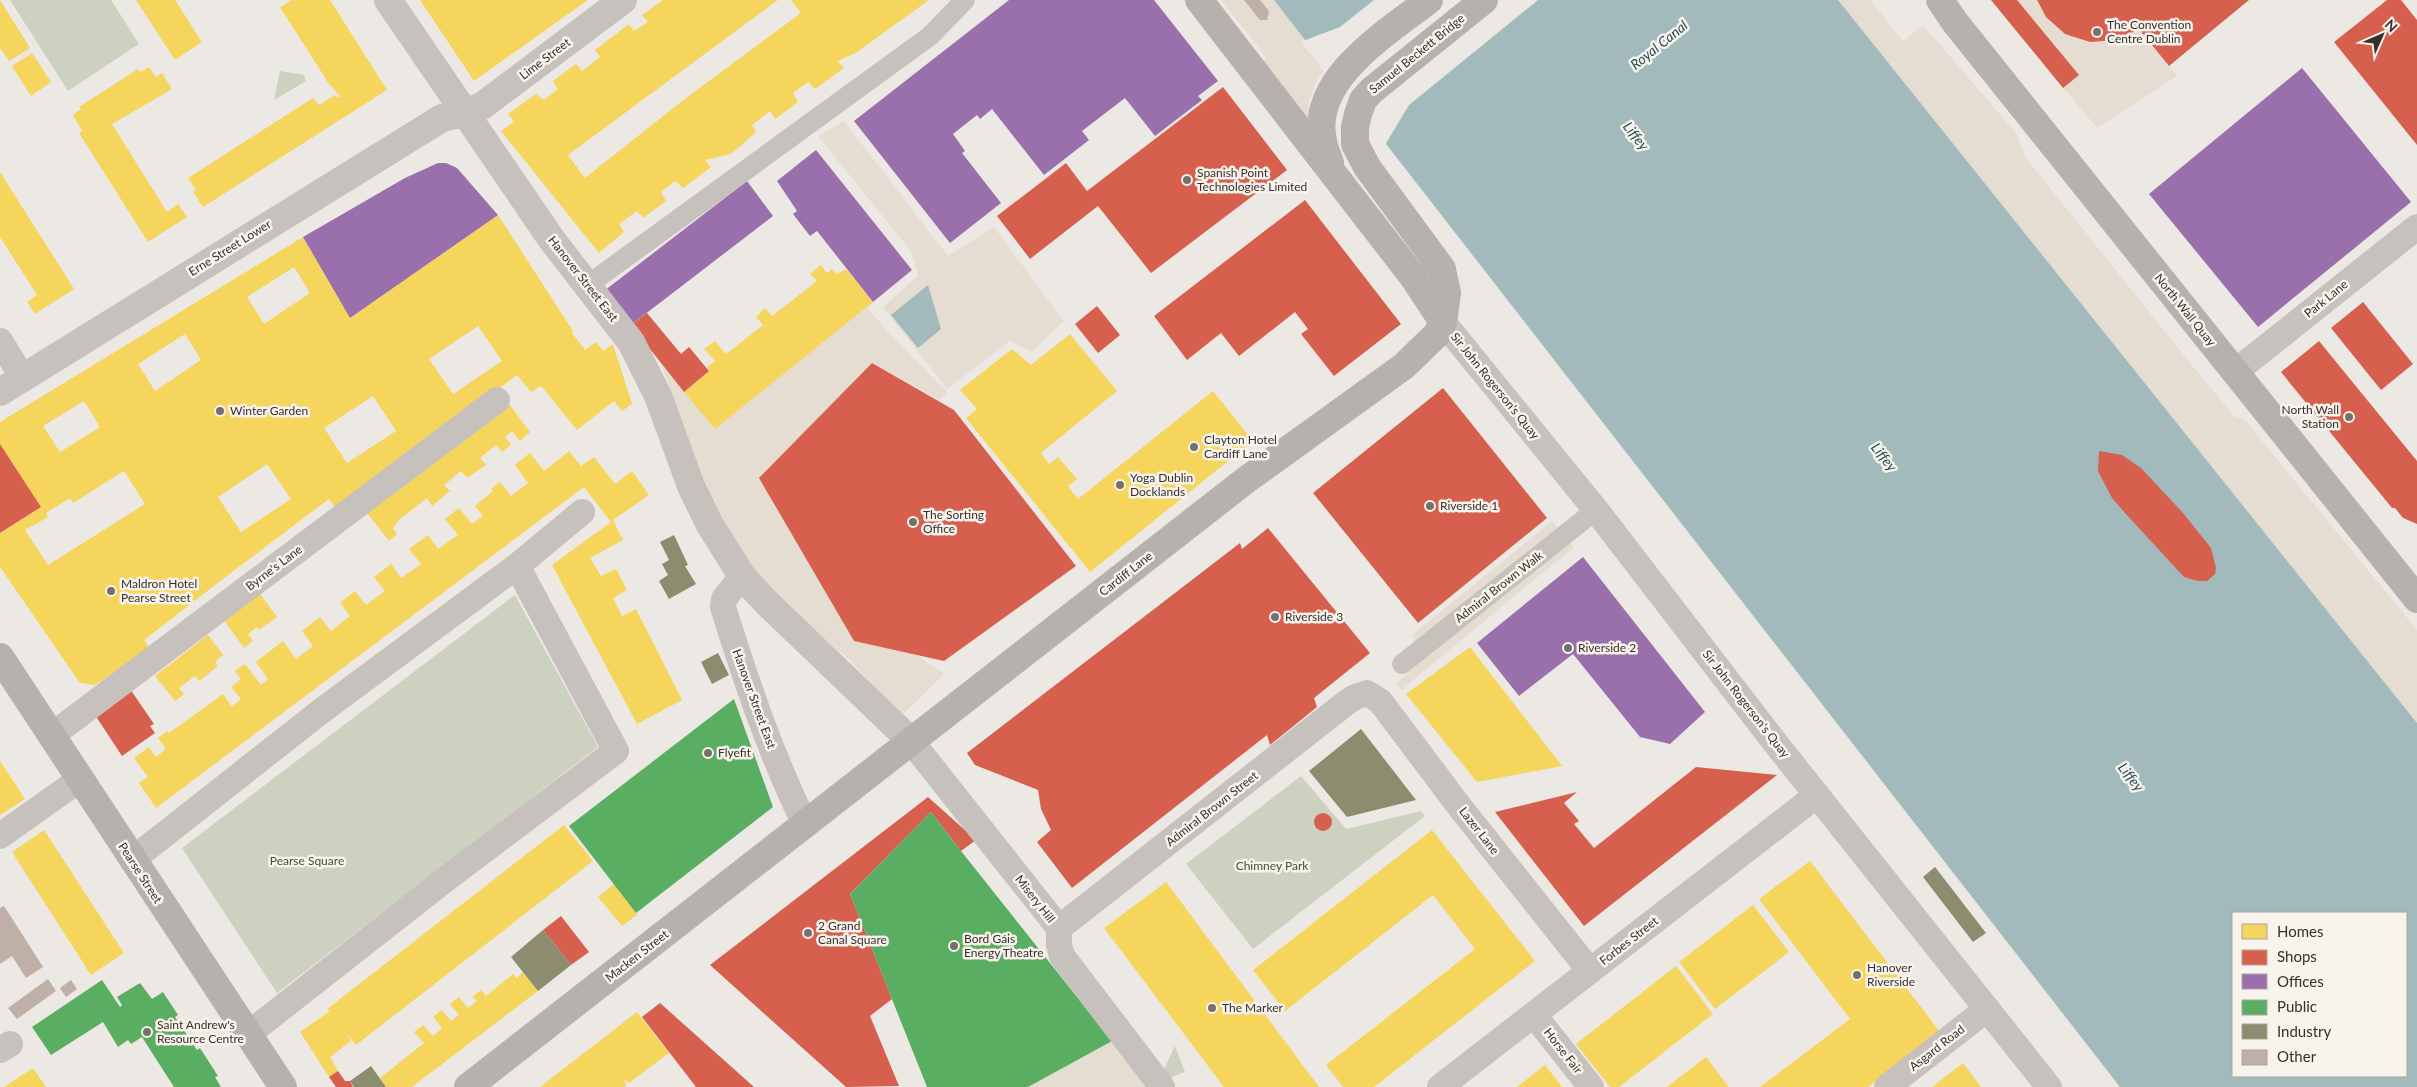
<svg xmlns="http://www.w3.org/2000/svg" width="2417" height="1087" font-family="Lato,sans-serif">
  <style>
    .green { fill: #cdd1bf }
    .plaza { fill: #e5dcd2 }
    .water { fill: #a2babb; fill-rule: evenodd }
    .pier { fill: #ece8e4 }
    .homes { fill: #f6d55c; fill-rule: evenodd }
    .shops { fill: #d6604d }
    .offices { fill: #9970ab }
    .public { fill: #5aae61 }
    .industry { fill: #8c8c6e }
    .building { fill: #beafa7 }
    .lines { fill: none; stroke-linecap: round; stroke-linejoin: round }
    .pedestrian { stroke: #c6c1bc; stroke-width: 20 }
    .minor { stroke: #c6c1bc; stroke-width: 26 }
    .tertiary { stroke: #c6c1bc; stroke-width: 28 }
    .secondary { stroke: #b6b1ad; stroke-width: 28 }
    .poi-dot { fill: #76706c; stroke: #f8f3ec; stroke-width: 2 }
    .labels { text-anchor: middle; stroke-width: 5; stroke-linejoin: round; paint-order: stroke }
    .poi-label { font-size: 12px; fill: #362f2b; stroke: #f8f3ec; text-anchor: start }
    .street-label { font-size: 12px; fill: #362f2b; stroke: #f8f3ec }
    .park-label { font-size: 12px; fill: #445231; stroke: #f8f3ec }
    .water-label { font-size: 14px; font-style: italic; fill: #244e53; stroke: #f8f3ec }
  </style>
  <rect width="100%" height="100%" fill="#ece8e4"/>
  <!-- green -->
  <g class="green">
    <path d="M10,0h101l28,44 -71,47z"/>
    <path d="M280,71l24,4 2,6 -32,19z"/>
    <path d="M515,595l83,152 -321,246 -95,-145z"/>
    <path d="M1301,776l45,53 75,-18 4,5 -172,133 -67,-85z"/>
    <path d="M1175,1046l10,26 -19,7 -4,-6z"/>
  </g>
  <!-- plaza -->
  <g class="plaza">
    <path d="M1221,0h53l24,30 11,8 -8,4 23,29 -8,11 -7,19 -1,17 -4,3 -44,-56 7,-7z"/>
    <path d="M1838,0h32l33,41 20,-16 93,108 10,25 164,205 44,53 10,3 173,211v93z"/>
    <path d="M1991,0h46l9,17 19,17 74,-5 38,47 -80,52z"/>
    <path d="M844,121l104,135 46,-29 70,94 -32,31 -22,-11 -63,48 -64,-82 35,-31 -7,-25 -93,-115z"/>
    <path d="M867,307l20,24 60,61 -7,8 -68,-37 -112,115 94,163 63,14 27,19 -43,42 -50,-55 -68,-57 -35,-42 -33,-55 -19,-41 -34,-101 22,27z"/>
    <path d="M1552,521l22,26 -173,143 -4,-7 10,-9 12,-23 -7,-16z"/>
    <path d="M1114,1039l37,48h-123z"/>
  </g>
  <!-- water -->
  <g class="water">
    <path d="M1274,0h564l579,723v364h-297zM2233,913h173v163h-173z"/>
    <path d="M928,285l13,44 -23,19 -27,-33z"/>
  </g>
  <!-- pier -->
  <path class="pier" d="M1374,0h164l-129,105 -24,40 -82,-104 37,-14z"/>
  <!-- homes -->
  <g class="homes">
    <path d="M0,0l30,48 -21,13 -9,-13z"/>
    <path d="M136,0h39l27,42 -27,18z"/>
    <path d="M292,0h38l57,90 -184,117 -10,-15 3,-2 -8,-12 125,-80 6,7 16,-10 3,3 2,-2 -11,-12 -49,-77z"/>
    <path d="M420,0h168l-114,81z"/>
    <path d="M663,0h115l-210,155 17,23 101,-80 115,-85 -10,-13h138l-72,52 -19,9 6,7 -29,21 -7,-7 -15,11 5,9 -23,17 -5,-8 -18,14 4,7 -25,22 -26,6 6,7 -28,21 -8,-7 -14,11 5,9 -23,17 -6,-7 -18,13 5,8 -25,21 -98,-122 13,-9 -6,-8 28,-20 8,6 14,-11 -5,-8 23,-17 6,7 18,-14 -5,-7 34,-26 5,7 14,-9 -6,-7z"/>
    <path d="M32,53l19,29 -20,14 -19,-30z"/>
    <path d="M149,67l7,10 6,-4 10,16 -60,35 55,88 11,-8 9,13 -39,25 -69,-109 3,-2 -9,-16 8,-6 -2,-2 59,-38 2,3z"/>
    <path d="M0,172l74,117 -39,25 -8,-12 10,-7 -37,-58z"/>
    <path d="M498,215l75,116 -1,2 13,17 11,-8 7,9 10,-7 19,60 -10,7 -8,-10 -37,29 -36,-44 -10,6 -14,-17 -180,135 -8,-11 -101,76 -84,65 8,11 -25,13 -32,21 -15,-2 -80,-116v-34l41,-26 -41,-63v-22l303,-185 47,81zM294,267l16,26 -46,31 -17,-27zM478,326l24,35 -49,33 -24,-35zM185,334l16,26 -46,31 -17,-27zM373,396l23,35 -49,32 -23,-35zM84,401l16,26 -40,25 -17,-26zM267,464l24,35 -50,33 -23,-35zM124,471l21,33 -97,61 -23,-35 23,-13 -2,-4 24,-15 3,5z"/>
    <path d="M821,265l6,8 5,-4 5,5 9,-5 27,33 -158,127 -31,-37 25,-21 -2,-4 8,-6 -11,-12 11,-8 11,13 37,-29 -7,-8 9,-9 7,8 45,-35 -7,-7z"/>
    <path d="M1070,334l47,57 -76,62 8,11 9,-7 19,22 -9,7 10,13 135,-108 40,50 -163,131 -124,-154 11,-9 -17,-19 52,-41 19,16z"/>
    <path d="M509,404l21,28 -10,9 -8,-10 -7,6 6,8 -9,7 -6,-7 -16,13 6,7 -19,13 -6,-7 -17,14 6,6 -18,15 -5,-8 -28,22 -6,8 4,6 -8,7 -22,-28z"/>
    <path d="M569,451l12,15 13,-9 21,27 17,-13 17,24 -36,25 10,20 -33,18 11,18 15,-7 11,21 -14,8 9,18 14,-7 46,91 -45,24 -85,-159 59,-43 -27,-35 -428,321 -17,-25 9,-6 -14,-19 15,-11 7,10 10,-8 -8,-11 9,-7 2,2 54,-39 9,13 9,-8 -10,-12 10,-8 -6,-8 10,-7 16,21 7,-6 -12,-17 27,-21 13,18 8,-6 9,-7 -11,-15 18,-14 11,14 19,-15 -10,-13 15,-12 11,14 19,-14 -11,-14 17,-13 10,14 20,-14 -12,-15 19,-14 10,14 20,-14 -13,-16 14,-11 13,16 11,-8 -8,-10 18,-15 -2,-2 9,-7 11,14 17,-13 -13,-18 15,-12 14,18z"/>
    <path d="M258,591l19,26 -18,13 -2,-3 -9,7 5,7 -9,7 -20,-28z"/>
    <path d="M208,635l15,20 -8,7 3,4 -19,15 -4,-5 -16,12 5,6 -9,7 -20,-25z"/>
    <path d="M1470,647l92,119 -85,16 -71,-88z"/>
    <path d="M0,761l25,38 -25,16z"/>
    <path d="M564,825l29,36 -237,184 -9,-11 4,7 -21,16 8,14 -9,6 -29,-45 30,-21 -3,-2z"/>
    <path d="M44,830l80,123 -33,22 -79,-123z"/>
    <path d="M1432,830l103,131 -161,126h-31l-17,-22 149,-116 -42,-54 -148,116 -32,-41z"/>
    <path d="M1810,861l130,171 -72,55h-108l90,-68 -91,-120z"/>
    <path d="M1166,882l153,205h-95l-120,-159z"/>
    <path d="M614,884l22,29 1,2 -15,11 -24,-29z"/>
    <path d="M1753,905l36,47 -74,57 -36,-47z"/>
    <path d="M1676,966l37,48 -94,73h-9l-34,-43z"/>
    <path d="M523,972l15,19 -126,96h-26l-6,-9 44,-35 -10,-11 9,-7 10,11 9,-8 -9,-11 9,-7 9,11 8,-6 -9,-11 9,-7 9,11 9,-7 -5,-4 9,-7 5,6 27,-22 4,4z"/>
    <path d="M637,1012l32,41 -40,30 -3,-3 -2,2 3,3 -3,2h-84z"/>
    <path d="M1706,1057l23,30h-62z"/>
    <path d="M1963,1063l18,24h-49z"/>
    <path d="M1545,1065l17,22h-45z"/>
    <path d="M33,1068l13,19h-42l9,-6z"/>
  </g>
  <!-- shops -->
  <g class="shops">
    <path d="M1991,0h26l62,75 -16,13z"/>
    <path d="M2037,0h212l-80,66 -30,-37 -23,11 -26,2 -25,-8 -19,-17z"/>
    <path d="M2387,0h14l16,20v125l-83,-103z"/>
    <path d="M1223,87l64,83 -136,103 -53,-67 -68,53 -33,-43 69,-53 21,28z"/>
    <path d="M1305,200l96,124 -67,52 -33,-42 7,-5 -13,-17 -56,44 -18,-23 -34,27 -33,-44z"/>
    <path d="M2363,302l50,62 -32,26 -50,-62z"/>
    <path d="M1097,306l23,29 -22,18 -23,-29z"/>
    <path d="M647,313l34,41 8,-7 20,24 -25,21 -53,-67z"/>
    <path d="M2319,341l98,120v63l-14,-6 -8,-10h-3l-111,-136z"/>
    <path d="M872,363l82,47 122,156 -132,95 -90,-20 -95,-163z"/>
    <path d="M1443,388l104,130 -129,105 -105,-130z"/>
    <path d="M0,444l41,63 -41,26z"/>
    <path d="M2099,451l23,4 19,13 42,45 28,35 5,20 -1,6 -8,7h-9l-14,-4 -59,-64 -13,-15 -14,-27z"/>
    <path d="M1268,528l102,125 -56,45 3,9 -47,38 -3,-10 -195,153 -35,-46 14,-12 -10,-21 -3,-19 -63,-25 -8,-12 273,-210 2,6z"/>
    <path d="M130,689l24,35 -4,2 5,7 -33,23 -27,-41z"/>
    <path d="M1696,767l81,8 -193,151 -89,-114 82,-20 -13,11 15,18 -5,3 20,24z"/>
    <path d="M928,797l48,43 -15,11 -30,-39 -81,82 42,105 -22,17 29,70 -53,1 -136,-122z"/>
    <circle cx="1323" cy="822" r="9"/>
    <path d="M561,916l28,36 -18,13 -28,-35z"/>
    <path d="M660,1003l94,84h-58l-54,-70z"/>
    <path d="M338,1071l7,10h5l3,6h-17l-7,-10z"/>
  </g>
  <!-- offices -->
  <g class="offices">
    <path d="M1009,0h145l64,81 -20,15 4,4 -47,36 -30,-38 -43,33 7,9 -45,35 -52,-66 -12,10 -3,-4 -24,19 12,17 -3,2 39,50 -51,40 -96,-122z"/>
    <path d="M2302,68l109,134 -153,125 -109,-133z"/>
    <path d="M816,150l96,120 -39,32 -56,-71 -7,5 -17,-22 4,-3 -20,-30z"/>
    <path d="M438,163h8l11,5 41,47 -148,103 -47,-81 102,-59z"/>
    <path d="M747,181l26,35 -142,109 -27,-34z"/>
    <path d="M1583,557l122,155 -35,32 -30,-7 -67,-83 -54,42 -42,-53z"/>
  </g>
  <!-- public -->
  <g class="public">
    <path d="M734,699l39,108 -137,106 -67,-87z"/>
    <path d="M931,812l30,39 151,190 -84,46h-101l-77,-193z"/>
    <path d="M102,980l18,27 2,-2 -5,-8 23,-14 12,16 11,-7 15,23 -3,2 22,33 3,-2 18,28 -3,1 6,10h-47l-32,-50 -11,7 -3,-4 -10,7 -15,-25 -52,33 -19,-28z"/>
  </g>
  <!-- industry -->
  <g class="industry">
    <path d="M674,535l14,30 -3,1 11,18 -27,15 -10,-18 9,-6 -6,-11 7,-4 -9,-18z"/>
    <path d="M718,653l11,22 -17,9 -11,-22z"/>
    <path d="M1361,729l55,71 -69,17 -38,-46z"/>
    <path d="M1935,867l51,66 -13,9 -50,-65z"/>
    <path d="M543,930l28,35 -33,26 -27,-34z"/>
    <path d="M371,1066l15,21h-32l-4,-6z"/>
  </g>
  <!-- building -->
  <g class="building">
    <path d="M1244,0h16l9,11 -2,9h-7z"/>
    <path d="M4,906l39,61 -17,11 -14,-22 -12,8v-56z"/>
    <path d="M48,979l8,12 -39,28 -9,-11z"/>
    <path d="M71,980l6,9 -11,8 -6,-9z"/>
  </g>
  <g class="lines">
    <!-- pedestrian -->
    <g class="pedestrian">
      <path d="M589,288l7,-9 334,-243 35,-36"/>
      <path d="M1402,664l194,-154"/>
    </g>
    <!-- minor -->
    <g class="minor">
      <path d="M1443,322l153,188 177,230 276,347"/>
      <path d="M0,341l23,37"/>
      <path d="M2235,372l182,-145"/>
      <path d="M742,576l-18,23 -1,8c23,74 48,148 82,217"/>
      <path d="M51,736l446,-336"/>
      <path d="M911,741l148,187v17l3,11 100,131"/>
      <path d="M0,836l79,-56"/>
      <path d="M132,860l188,-148 197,-146 65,-54"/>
      <path d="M1059,928l287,-225 9,-6 12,-4 13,8 79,105 131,165"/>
      <path d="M1534,1015l57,72"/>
      <path d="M247,1035l199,-156 170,-128 -99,-185"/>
      <path d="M0,1050l10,-6"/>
      <path d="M1440,1087l377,-292"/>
      <path d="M1887,1087l100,-78"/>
    </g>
    <!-- tertiary -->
    <g class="tertiary">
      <path d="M388,0l164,240 79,102 27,54 33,90 19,39 32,51 24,26 145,139"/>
      <path d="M0,392l442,-274 22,-5 18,-7 141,-106"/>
    </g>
    <!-- secondary -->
    <g class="secondary">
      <path d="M1199,0l215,278 29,44"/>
      <path d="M1940,0l14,21 463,578"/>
      <path d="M1330,163c-2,-7 -6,-14 -7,-22 -14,-62 64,-108 106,-141"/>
      <path d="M0,657l283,430"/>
      <path d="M468,1087l778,-607 158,-114 33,-32 6,-12 4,-29 -5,-24 -75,-102 -12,-23v-17l3,-13 5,-14 8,-9 113,-91"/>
    </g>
  </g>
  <!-- markers -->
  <g class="poi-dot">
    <circle cx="2097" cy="32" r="5"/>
    <circle cx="1187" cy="180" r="5"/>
    <circle cx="220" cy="411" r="5"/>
    <circle cx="2349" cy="417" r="5"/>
    <circle cx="1194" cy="447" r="5"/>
    <circle cx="1120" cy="485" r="5"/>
    <circle cx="1430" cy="506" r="5"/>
    <circle cx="913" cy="522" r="5"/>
    <circle cx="111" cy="591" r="5"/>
    <circle cx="1275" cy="617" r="5"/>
    <circle cx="1568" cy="648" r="5"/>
    <circle cx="708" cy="753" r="5"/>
    <circle cx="808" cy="933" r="5"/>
    <circle cx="954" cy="946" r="5"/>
    <circle cx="1857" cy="975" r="5"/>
    <circle cx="1212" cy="1008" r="5"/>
    <circle cx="147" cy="1032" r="5"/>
  </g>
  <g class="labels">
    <!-- poi labels -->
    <g class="poi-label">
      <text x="2107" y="29">The Convention<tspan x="2107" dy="14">Centre Dublin</tspan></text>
      <text x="1197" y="177">Spanish Point<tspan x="1197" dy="14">Technologies Limited</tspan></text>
      <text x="2339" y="414" text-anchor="end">North Wall<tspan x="2339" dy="14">Station</tspan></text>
      <text x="230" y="415">Winter Garden</text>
      <text x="1204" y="444">Clayton Hotel<tspan x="1204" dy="14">Cardiff Lane</tspan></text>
      <text x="1130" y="482">Yoga Dublin<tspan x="1130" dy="14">Docklands</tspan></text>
      <text x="1440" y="510">Riverside 1</text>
      <text x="923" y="519">The Sorting<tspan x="923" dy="14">Office</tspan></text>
      <text x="121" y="588">Maldron Hotel<tspan x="121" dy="14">Pearse Street</tspan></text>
      <text x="1285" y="621">Riverside 3</text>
      <text x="1578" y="652">Riverside 2</text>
      <text x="718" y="757">Flyefit</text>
      <text x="818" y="930">2 Grand<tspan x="818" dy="14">Canal Square</tspan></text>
      <text x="964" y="943">Bord Gáis<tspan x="964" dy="14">Energy Theatre</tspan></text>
      <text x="1867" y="972">Hanover<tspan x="1867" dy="14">Riverside</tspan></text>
      <text x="1222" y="1012">The Marker</text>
      <text x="157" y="1029">Saint Andrew's<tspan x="157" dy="14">Resource Centre</tspan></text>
    </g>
    <!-- street labels -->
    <g class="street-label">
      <text transform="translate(1417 54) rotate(-39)" y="4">Samuel Beckett Bridge</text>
      <text transform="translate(545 59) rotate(-37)" y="4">Lime Street</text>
      <text transform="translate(230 248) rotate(-32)" y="4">Erne Street Lower</text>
      <text transform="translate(583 279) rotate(52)" y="4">Hanover Street East</text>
      <text transform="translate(2326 299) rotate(-39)" y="4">Park Lane</text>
      <text transform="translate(2185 310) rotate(51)" y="4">North Wall Quay</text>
      <text transform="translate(1495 386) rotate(51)" y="4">Sir John Rogerson's Quay</text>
      <text transform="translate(274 568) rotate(-37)" y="4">Byrne's Lane</text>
      <text transform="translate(1126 574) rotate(-38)" y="4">Cardiff Lane</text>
      <text transform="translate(1499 587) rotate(-38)" y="4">Admiral Brown Walk</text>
      <text transform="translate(754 699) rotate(70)" y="4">Hanover Street East</text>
      <text transform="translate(1746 704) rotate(52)" y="4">Sir John Rogerson's Quay</text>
      <text transform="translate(1212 809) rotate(-38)" y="4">Admiral Brown Street</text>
      <text transform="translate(1479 831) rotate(52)" y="4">Lazer Lane</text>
      <text transform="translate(140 873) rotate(57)" y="4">Pearse Street</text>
      <text transform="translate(1035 899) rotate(52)" y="4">Misery Hill</text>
      <text transform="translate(1629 941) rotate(-38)" y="4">Forbes Street</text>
      <text transform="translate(637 956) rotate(-38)" y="4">Macken Street</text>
      <text transform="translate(1937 1048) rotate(-38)" y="4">Asgard Road</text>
      <text transform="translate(1563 1051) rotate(52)" y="4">Horse Fair</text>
    </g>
    <!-- park labels -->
    <g class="park-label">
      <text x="307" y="865">Pearse Square</text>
      <text x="1272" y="870">Chimney Park</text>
    </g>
    <!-- water labels -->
    <g class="water-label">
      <text transform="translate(1659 45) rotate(-39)" y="5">Royal Canal</text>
      <text transform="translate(1636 136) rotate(52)" y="5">Liffey</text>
      <text transform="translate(1884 457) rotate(52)" y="5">Liffey</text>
      <text transform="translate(2131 777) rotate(52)" y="5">Liffey</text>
    </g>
  </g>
  <!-- legend -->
  <rect x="2232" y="912" width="175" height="165" fill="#f8f3ec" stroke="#aaa59f"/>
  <rect x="2242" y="924" width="25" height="15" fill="#f6d55c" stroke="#aaa59f"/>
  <text x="2277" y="937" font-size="15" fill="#362f2b">Homes</text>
  <rect x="2242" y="950" width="25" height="15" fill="#d6604d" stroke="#aaa59f"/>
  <text x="2277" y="962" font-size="15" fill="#362f2b">Shops</text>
  <rect x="2242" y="974" width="25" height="15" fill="#9970ab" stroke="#aaa59f"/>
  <text x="2277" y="987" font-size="15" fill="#362f2b">Offices</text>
  <rect x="2242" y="1000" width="25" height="15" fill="#5aae61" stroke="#aaa59f"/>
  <text x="2277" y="1012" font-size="15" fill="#362f2b">Public</text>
  <rect x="2242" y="1024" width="25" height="15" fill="#8c8c6e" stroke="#aaa59f"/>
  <text x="2277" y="1037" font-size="15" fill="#362f2b">Industry</text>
  <rect x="2242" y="1050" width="25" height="15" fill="#beafa7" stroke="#aaa59f"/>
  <text x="2277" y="1062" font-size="15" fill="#362f2b">Other</text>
  <!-- north arrow -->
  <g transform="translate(2382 35) rotate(45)" stroke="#f8f3ec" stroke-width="4" paint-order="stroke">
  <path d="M0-4L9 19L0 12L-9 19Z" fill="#362f2b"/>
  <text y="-8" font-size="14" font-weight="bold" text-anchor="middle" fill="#362f2b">N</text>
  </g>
</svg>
